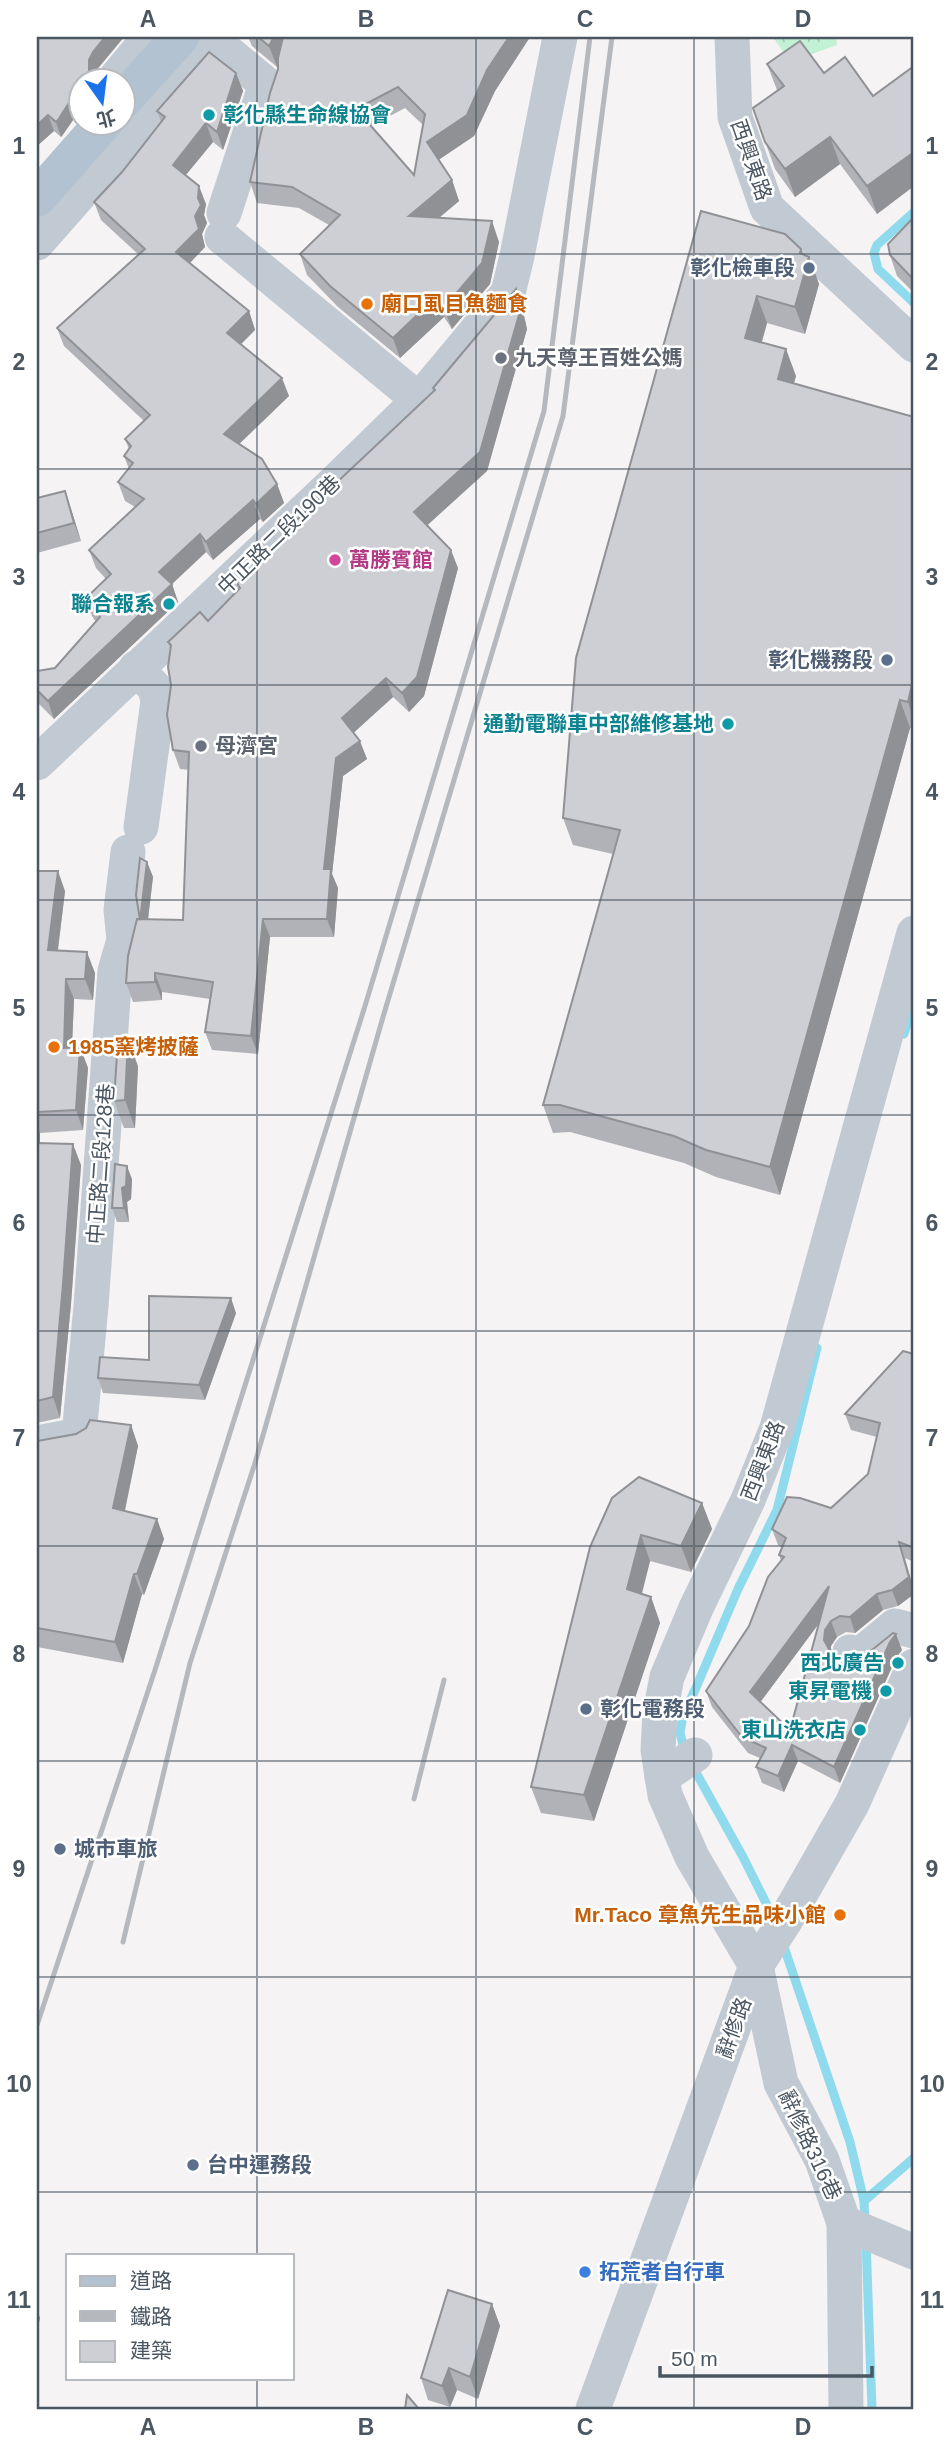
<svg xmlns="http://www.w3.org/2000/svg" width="951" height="2446" font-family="Helvetica,'Noto Sans TC',sans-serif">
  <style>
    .forest { fill: url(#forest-crowns) }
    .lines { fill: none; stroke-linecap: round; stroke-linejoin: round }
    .stream { stroke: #90daee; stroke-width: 9 }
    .minor { stroke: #c1cad2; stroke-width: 35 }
    .major { stroke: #b3c2d1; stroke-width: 38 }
    .rail { stroke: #b5b8bd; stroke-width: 5 }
    .wall { fill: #b0b2b7; fill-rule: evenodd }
    .shaded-wall { fill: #909195 }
    .building { fill: #cdcfd5; stroke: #909195; stroke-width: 2; fill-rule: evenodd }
    .grid { fill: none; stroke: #4a5661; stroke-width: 2; stroke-opacity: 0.55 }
    .culture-dot { fill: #0f9aa8; stroke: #fff; stroke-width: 2.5 }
    .service-dot { fill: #5c6f8a; stroke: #fff; stroke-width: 2.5 }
    .food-dot { fill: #e8710a; stroke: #fff; stroke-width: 2.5 }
    .worship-dot { fill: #6b7280; stroke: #fff; stroke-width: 2.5 }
    .hotel-dot { fill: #d1479c; stroke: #fff; stroke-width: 2.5 }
    .shop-dot { fill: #3f7fe0; stroke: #fff; stroke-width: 2.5 }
    .labels { text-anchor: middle; stroke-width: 5; stroke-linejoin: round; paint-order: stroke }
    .culture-label { font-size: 21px; font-weight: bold; fill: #0d838f; stroke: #fff; text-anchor: end }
    .street-label { font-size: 21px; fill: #4a5661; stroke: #fff }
    .service-label { font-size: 21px; font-weight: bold; fill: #4e5e75; stroke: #fff; text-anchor: start }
    .food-label { font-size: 21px; font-weight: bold; fill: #c56008; stroke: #fff; text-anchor: start }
    .worship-label { font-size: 21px; font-weight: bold; fill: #5b616d; stroke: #fff; text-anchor: start }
    .hotel-label { font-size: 21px; font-weight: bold; fill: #b23c85; stroke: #fff; text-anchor: start }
    .shop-label { font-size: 21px; font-weight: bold; fill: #366cbe; stroke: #fff; text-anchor: start }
    .neatline { fill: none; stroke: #4a5661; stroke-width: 2.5 }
    .grid-label { font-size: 23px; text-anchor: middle; font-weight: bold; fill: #4a5661 }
  </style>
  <defs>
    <pattern id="forest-crowns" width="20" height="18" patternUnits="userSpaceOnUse" patternTransform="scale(1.75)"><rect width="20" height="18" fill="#c3f1d5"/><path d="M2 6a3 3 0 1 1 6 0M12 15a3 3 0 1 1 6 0" fill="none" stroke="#a0c6b0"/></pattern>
  </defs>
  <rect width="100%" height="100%" fill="#f5f3f3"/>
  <!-- forest -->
  <path class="forest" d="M773,37h63l1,8 -47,17z"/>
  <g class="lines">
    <!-- stream -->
    <g class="stream">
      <path d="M914,212l-37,33 -3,8 4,16 36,34"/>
      <path d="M904,1034l10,-33"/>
      <path d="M685,1752l-5,-19 3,-18 12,-25 43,-101 39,-79 40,-162"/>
      <path d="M693,1767l50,90 32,64"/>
      <path d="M782,1941l68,201 14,59 1,21"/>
      <path d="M864,2201l50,-43"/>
      <path d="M866,2240l6,169"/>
    </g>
    <!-- minor -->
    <g class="minor">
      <path d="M732,37l3,80 32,91 147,137"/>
      <path d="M214,41l52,43 -42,129"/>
      <path d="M114,80l36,-43"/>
      <path d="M222,237l197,163"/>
      <path d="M37,243l181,-206"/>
      <path d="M136,668l19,20 3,13 -17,126"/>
      <path d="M37,763l297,-280 85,-83 89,-107 9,-37 43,-219"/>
      <path d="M37,1443l42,-8 12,-129 24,-335 9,-31 -3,-30 7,-58"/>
      <path d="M850,1652l10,3 35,-29 19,5"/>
      <path d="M662,1777l33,-22"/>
      <path d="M844,2223l70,29"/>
      <path d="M593,2409l163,-443 29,-45 67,-117 62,-138"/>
      <path d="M846,2409l-2,-186 -22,-63 -41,-77 -25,-117 -64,-109 -27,-62 -7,-45 2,-37 7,-36 29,-69 52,-108 29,-72 137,-495"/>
    </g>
    <!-- major -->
    <g class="major">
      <path d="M122,101l58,-64"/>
      <path d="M37,198l67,-76"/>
    </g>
    <!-- rail -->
    <g class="rail">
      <path d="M414,1799l30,-119"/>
      <path d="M123,1942l67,-279 65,-200 128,-446 180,-601 49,-379"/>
      <path d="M37,2025l118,-355 210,-664 179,-595 46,-374"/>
    </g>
  </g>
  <!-- wall -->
  <g class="wall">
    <path d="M37,37h87l-25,30 -20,40 1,3 -17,25 -2,2 -7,-6 -17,15z"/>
    <path d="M248,37h282l-35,54 -21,45 -36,24 14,20 7,21 -20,17 60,24 -9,42 -38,45 -8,-12 -44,41 -62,-51 -31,-32 -7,-21 29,-29 -30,-17 -42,-5 -7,-21 28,-113v-4l-1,2 -25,-21zM405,108l18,17 -9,50 -43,-49z"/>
    <path d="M767,64l57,9 49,23 41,-30v120l-37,28 -37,-50 -45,33 -20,-28 -22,-61 24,-18z"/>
    <path d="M236,73l7,18 -20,59 -10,-8 -27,33 20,29 -2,11 3,8 -5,11 3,13 -15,16 59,48 6,19 -14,14 48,52 -50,48 38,40 7,19 -21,19 -3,-3 -47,41 -7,-8 -34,32 6,18 -124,117 -17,-17v-31l18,-3 41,-46 -4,-6 -6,-18 20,-19 -10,-11 -7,-18 46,-43 -10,-6 -7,-19 11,-13 -5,-13 5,-7 -4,-10 19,-18 -80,-75 -7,-18 82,-73 -38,-35 -7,-18 28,-30 39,-50 -4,-11z"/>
    <path d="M701,211l100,38 2,5 6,3 10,27 -14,50 -38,-11 -5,19 34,34 -2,7 120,34v312l-4,-1 -130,467 -64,-18 -32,-14 -114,-31 -17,1 -10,-28 70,-251 -40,-9 -10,-27z"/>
    <path d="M914,217v76l-17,-17 -7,-21z"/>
    <path d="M522,307l5,22 -40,142 -60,54 31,43 -34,128 -15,16 -16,-15 -39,35 13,27 -24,17 -11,98 6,14 -4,49h-64l-12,117 -46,-4 -7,-18 5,-33 -48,-7v8l-29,2 -7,-19 14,-64 7,-57 6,15 -5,43h35l6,-150 -9,-1 -7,-19 -2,-101 -3,-7 40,-21 31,-32 -2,-6 47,-47 -1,-3 151,-142 -1,-3z"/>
    <path d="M37,498l34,11 10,32 -44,12z"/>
    <path d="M37,871l28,20 -7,60 37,22 -2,27 -19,-1 -2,48h8l8,21 -5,62 -43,3v10l41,22 -10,139 -11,114 -23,5z"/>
    <path d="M138,1066l-3,62h-11l-10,-27z"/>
    <path d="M132,1179l-1,20 -4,3 2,20h-12l-5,-14z"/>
    <path d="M236,1313l-31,87 -102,-7 -5,-15 51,-18z"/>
    <path d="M914,1354v208l-9,-4 9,32v4l-16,12 -15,4 -28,23 -9,-1 -9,5 -6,9v4l7,5 20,4 44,-9 -6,8 -56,125 -42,-22 -14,31 -22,-9 -6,-16 4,-9 -12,-5 -36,-46 -6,-16 43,-65 32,-66 -2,-5 3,-7 -4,-3 -6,-16 59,-21 37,-34 9,-37 -26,-7 -6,-16zM819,1623l-29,107 -30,-28z"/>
    <path d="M131,1425l7,21 -13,65 32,8 7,20 -20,56 -2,-1 -19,69 -86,-16v-206z"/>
    <path d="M702,1503l10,26 -21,43 -41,-11 -8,33 9,3 9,26 -66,198 -53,-8 -10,-26 59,-240z"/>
    <path d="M492,2304l8,22 -22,73 -21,-9 -7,17 -22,-7 -7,-22z"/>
  </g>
  <!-- shaded-wall -->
  <g class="shaded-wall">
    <path d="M105,37h19l-25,30 -5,9 1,4h-13l11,-28z"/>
    <path d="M274,37h20l-17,30 -8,-21z"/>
    <path d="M509,37h21l-35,54 -21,45 -40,27 -7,-21 60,-72z"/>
    <path d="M236,73l7,18 -20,59 -6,-18z"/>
    <path d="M80,82v23l-1,2 1,3 -19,27 -5,-15 16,-29z"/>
    <path d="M48,115l6,16 -17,15v-21z"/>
    <path d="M206,123l7,19 -34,41 -6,-18z"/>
    <path d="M830,137l10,27 -45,33 -10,-28z"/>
    <path d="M914,152v34l-37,28 -10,-28z"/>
    <path d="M452,180l7,21 -43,36 -7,-21z"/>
    <path d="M199,186l7,18 -2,11 3,8 -5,11 3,13 -22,23 -7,-18 19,-36z"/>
    <path d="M492,221l7,21 -9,42 -38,45 -8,-21z"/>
    <path d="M801,249l6,16 2,-8 10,27 -14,50 -10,-27z"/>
    <path d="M516,289l6,18 5,22 -40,142 -66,60 -7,-19z"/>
    <path d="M437,296l7,21 -44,41 -7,-20z"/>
    <path d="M757,296l10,27 -12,42 -10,-27z"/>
    <path d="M249,311l6,19 -21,21 -7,-18z"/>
    <path d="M786,349l10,27 -9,30 -9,-27z"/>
    <path d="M282,378l7,18 -58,56 -7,-18z"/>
    <path d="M277,484l7,19 -21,19 -7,-18z"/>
    <path d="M65,491l6,18 10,32 -7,-18z"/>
    <path d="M253,500l7,19 -47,41 -7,-18z"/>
    <path d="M200,534l6,18 -34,32 6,18 -124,117 -6,-18 111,-129z"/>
    <path d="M451,550l7,18 -34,128 -15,16 -7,-19z"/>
    <path d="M914,676v45l-6,-19z"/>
    <path d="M386,678l7,19 -44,40 -7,-19z"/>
    <path d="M900,700l10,28 -130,467 -10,-28z"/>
    <path d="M360,741l7,18 -24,17 -11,98 6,14 -4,49 -7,-18 -3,-50 12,-111z"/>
    <path d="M147,862l6,15 -7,58 -6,-15z"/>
    <path d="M58,871l7,20 -10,80 -7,-21z"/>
    <path d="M263,919l7,18 -12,117 -7,-18z"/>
    <path d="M87,952l8,21 -2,27 -8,-21z"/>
    <path d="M155,973l7,19v8l-7,-18z"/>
    <path d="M66,979l8,20 -3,69 -7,-20z"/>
    <path d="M128,1039l10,27 -3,62 -10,-28z"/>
    <path d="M80,1047l8,21 -5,62 -7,-20z"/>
    <path d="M37,1124l3,9v30l-3,-9z"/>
    <path d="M73,1144l8,21 -10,139 -11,114 -7,-21z"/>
    <path d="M127,1166l5,13 -1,20 -4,3 2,20 -5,-14 -2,-20z"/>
    <path d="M231,1298l5,15 -31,87 -6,-15z"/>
    <path d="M131,1425l7,21 -17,82 -8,-20z"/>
    <path d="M702,1503l10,26 -21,43 -10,-26z"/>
    <path d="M157,1519l7,20 -20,56 -7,-21z"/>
    <path d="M641,1535l9,26 -14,54 -9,-26z"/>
    <path d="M899,1542l15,48v4l-16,12 -6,-16z"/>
    <path d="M134,1574l8,20 -19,69 -8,-21z"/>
    <path d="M829,1586l6,16 -79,106 -6,-16z"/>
    <path d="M877,1594l6,16 -28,23 -5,-16z"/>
    <path d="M651,1597l9,26 -66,198 -10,-26z"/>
    <path d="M831,1621l6,16 -6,9 -1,10 -6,-16 1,-10z"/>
    <path d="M896,1634l6,16 -6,8 -56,125 -6,-16 56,-125z"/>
    <path d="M792,1745l6,16 -14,31 -6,-16z"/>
    <path d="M492,2304l8,22 -22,73 -8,-22z"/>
    <path d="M37,2309l3,9 -3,14z"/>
    <path d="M449,2368l8,22 -7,17 -8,-21z"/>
  </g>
  <!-- building -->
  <g class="building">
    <path d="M37,37h68l-12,15 -4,8v11l-7,9h-2v2l-8,11 2,2 -16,25 -2,2 -8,-7 -11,10z"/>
    <path d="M258,37h16l-5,9z"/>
    <path d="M283,37h226l-22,33 -20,45 -40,27 25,38 -43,36 83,5 -10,42 -38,45 -7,-12 -44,42 -63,-52 -30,-32 40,-39 -48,-28 -42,-5 20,-89 8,-24v-11zM398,87l27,27 -11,61 -58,-66z"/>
    <path d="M800,41l24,32 21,-16 28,39 41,-30v86l-47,34 -37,-49 -45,32 -20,-27 -12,-34 31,-22 -17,-22z"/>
    <path d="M209,52l27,21 -19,59 -11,-9 -33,42 26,21 -1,12 3,7 -6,11 4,13 -23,23 73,59 -22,22 55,45 -58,56 38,25 15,25 -21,20 -3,-4 -47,42 -6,-8 -41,38 13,12 -124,117 -11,-11v-19l18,-3 45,-51 -14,-19 25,-24 -22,-24 55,-51 -26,-17 15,-19 -9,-7 7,-10 -6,-7 25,-24 -93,-87 88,-79 -51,-47 28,-30 43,-55 -8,-6z"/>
    <path d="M701,211l84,23 16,15 -1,4 9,4 -14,50 -38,-11 -12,42 41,11 -8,30 136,38v259l-6,26 -8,-2 -130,467 -64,-17 -32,-14 -114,-31h-17l77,-275 -57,-12 13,-160z"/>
    <path d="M914,217v63l-24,-25 -2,-11z"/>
    <path d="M516,289l4,22 -40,141 -66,60 37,38 -34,127 -15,16 -16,-15 -44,40 18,23 -24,17 -12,111h7l-4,50h-64l-12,117 -46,-4 8,-50 -58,-9v9l-29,1 2,-27 9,-37 46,1 6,-168 -16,-2 -6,-35 4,-30 -3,-18 3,-22 -3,-3 32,-30 8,9 32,-33 -3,-5 48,-48 -2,-2 152,-143 -2,-2z"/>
    <path d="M65,491l9,32 -37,10v-35z"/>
    <path d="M140,858l7,4 -7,58 -4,-25z"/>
    <path d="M37,871h21l-10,79 39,2 -2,27h-19l-2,69 16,-1 -4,63 -39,2z"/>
    <path d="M118,1039h10l-3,61 -11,1z"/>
    <path d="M37,1143l36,1 -10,140 -10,113 -16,4z"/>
    <path d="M115,1164l12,2 -1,20 -4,2 2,20h-12z"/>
    <path d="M149,1296l82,2 -32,87 -101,-7 2,-21 49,3z"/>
    <path d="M903,1351l11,3v194l-15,-6 10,35 -17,13 -15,4 -27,23 -10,-1 -9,5 -6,9 -1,10 5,9 9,6 20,4 9,-5 26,-21 3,1 -6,8 -56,125 -42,-22 -14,31 -22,-9 10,-19 -24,-11 -36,-46 43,-65 19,-49 16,-20 -5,-2 7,-17 -14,-9 15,-32 13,1 31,10 37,-34 12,-51 -35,-9zM829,1586l-39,144 -40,-38z"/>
    <path d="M90,1420l41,5 -18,83 44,11 -20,55h-3l-19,68 -78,-14v-187l39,-7 10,-6z"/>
    <path d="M639,1477l63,26 -21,43 -40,-11 -14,54 24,8 -67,198 -53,-8 59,-240 22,-49z"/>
    <path d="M448,2290l44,14 -22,73 -21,-9 -7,18 -21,-8z"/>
    <path d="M407,2395l12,14h-14z"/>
  </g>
  <!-- grid -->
  <path class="grid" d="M257,37v2218M476,37v2372M694,37v2372M37,254h877M37,469h877M37,685h877M37,900h877M37,1115h877M37,1331h877M37,1546h877M37,1761h877M37,1977h877M37,2192h877M257,2378v31"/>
  <!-- markers -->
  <g class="culture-dot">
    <circle cx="209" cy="115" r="7"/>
    <circle cx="169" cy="604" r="7"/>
    <circle cx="728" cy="724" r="7"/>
    <circle cx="898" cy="1663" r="7"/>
    <circle cx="886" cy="1691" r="7"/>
    <circle cx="860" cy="1730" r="7"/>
  </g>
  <g class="service-dot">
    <circle cx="809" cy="268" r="7"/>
    <circle cx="887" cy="660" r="7"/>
    <circle cx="586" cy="1709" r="7"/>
    <circle cx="60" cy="1849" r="7"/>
    <circle cx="193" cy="2165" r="7"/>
  </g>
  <g class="food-dot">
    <circle cx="367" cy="304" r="7"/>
    <circle cx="54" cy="1047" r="7"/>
    <circle cx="840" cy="1915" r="7"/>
  </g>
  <g class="worship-dot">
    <circle cx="501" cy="358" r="7"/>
    <circle cx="201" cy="746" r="7"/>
  </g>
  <circle class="hotel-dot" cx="335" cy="560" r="7"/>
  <circle class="shop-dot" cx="585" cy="2272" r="7"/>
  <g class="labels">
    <!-- culture labels -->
    <g class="culture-label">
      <text x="223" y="122" text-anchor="start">彰化縣生命線協會</text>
      <text x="155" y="611">聯合報系</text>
      <text x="714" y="731">通勤電聯車中部維修基地</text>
      <text x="884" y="1670">西北廣告</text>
      <text x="872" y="1698">東昇電機</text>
      <text x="846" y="1737">東山洗衣店</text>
    </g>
    <!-- street labels -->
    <g class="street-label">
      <text transform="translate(751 160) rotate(71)" y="7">西興東路</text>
      <text transform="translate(279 535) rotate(-44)" y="7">中正路二段190巷</text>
      <text transform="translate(101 1164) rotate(-86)" y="7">中正路二段128巷</text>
      <text transform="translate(763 1461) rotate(-69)" y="7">西興東路</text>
      <text transform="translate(734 2028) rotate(-70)" y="7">辭修路</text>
      <text transform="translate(810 2145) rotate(65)" y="7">辭修路316巷</text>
    </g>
    <!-- service labels -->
    <g class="service-label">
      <text x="795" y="275" text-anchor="end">彰化檢車段</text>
      <text x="873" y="667" text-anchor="end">彰化機務段</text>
      <text x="600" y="1716">彰化電務段</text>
      <text x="74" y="1856">城市車旅</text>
      <text x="207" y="2172">台中運務段</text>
    </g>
    <!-- food labels -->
    <g class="food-label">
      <text x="381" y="311">廟口虱目魚麵食</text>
      <text x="68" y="1054">1985窯烤披薩</text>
      <text x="826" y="1922" text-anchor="end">Mr.Taco 章魚先生品味小館</text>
    </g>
    <!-- worship labels -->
    <g class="worship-label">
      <text x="515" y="365">九天尊王百姓公媽</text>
      <text x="215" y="753">母濟宮</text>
    </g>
    <!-- hotel labels -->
    <g class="hotel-label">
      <text x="349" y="567">萬勝賓館</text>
    </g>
    <!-- shop labels -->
    <g class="shop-label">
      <text x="599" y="2279">拓荒者自行車</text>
    </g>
  </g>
  <!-- border -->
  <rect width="951" height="2446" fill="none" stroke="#ffffff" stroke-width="77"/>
  <!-- legend -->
  <rect x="66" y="2254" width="228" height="126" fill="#ffffff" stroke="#b7bbc0" stroke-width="2"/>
  <rect x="80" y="2276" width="35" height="10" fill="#b3c2d1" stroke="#b7bbc0" stroke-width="2"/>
  <text x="130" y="2288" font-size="21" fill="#4a5661">道路</text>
  <rect x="80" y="2311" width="35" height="10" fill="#b5b8bd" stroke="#b7bbc0" stroke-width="2"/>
  <text x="130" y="2324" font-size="21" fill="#4a5661">鐵路</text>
  <rect x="80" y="2341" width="35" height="21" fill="#cdcfd5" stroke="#b7bbc0" stroke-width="2"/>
  <text x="130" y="2358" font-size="21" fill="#4a5661">建築</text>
  <!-- north arrow -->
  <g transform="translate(102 102) rotate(166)"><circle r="33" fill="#ffffff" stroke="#b7bbc0" stroke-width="2"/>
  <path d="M0-5L12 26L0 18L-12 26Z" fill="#1a73e8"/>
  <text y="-10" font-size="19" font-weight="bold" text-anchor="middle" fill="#4a5661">北</text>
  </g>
  <!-- scale -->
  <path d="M660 2366v10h212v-10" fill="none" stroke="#4a5661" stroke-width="3.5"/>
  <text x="671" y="2366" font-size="21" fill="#4a5661" stroke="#ffffff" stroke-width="5" paint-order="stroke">50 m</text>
  <rect x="38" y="38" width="874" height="2370" class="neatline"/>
  <g class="grid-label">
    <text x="148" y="27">A</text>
    <text x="366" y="27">B</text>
    <text x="585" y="27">C</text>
    <text x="803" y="27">D</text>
    <text x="19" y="154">1</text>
    <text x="932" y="154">1</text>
    <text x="19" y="370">2</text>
    <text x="932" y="370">2</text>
    <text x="19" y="585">3</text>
    <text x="932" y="585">3</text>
    <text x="19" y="800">4</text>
    <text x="932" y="800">4</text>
    <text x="19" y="1016">5</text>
    <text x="932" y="1016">5</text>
    <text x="19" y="1231">6</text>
    <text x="932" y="1231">6</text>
    <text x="19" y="1446">7</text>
    <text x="932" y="1446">7</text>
    <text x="19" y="1662">8</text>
    <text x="932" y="1662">8</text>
    <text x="19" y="1877">9</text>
    <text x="932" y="1877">9</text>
    <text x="19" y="2092">10</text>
    <text x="932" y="2092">10</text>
    <text x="19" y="2308">11</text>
    <text x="932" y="2308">11</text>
    <text x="148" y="2435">A</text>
    <text x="366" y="2435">B</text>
    <text x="585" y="2435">C</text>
    <text x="803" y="2435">D</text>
  </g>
</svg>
